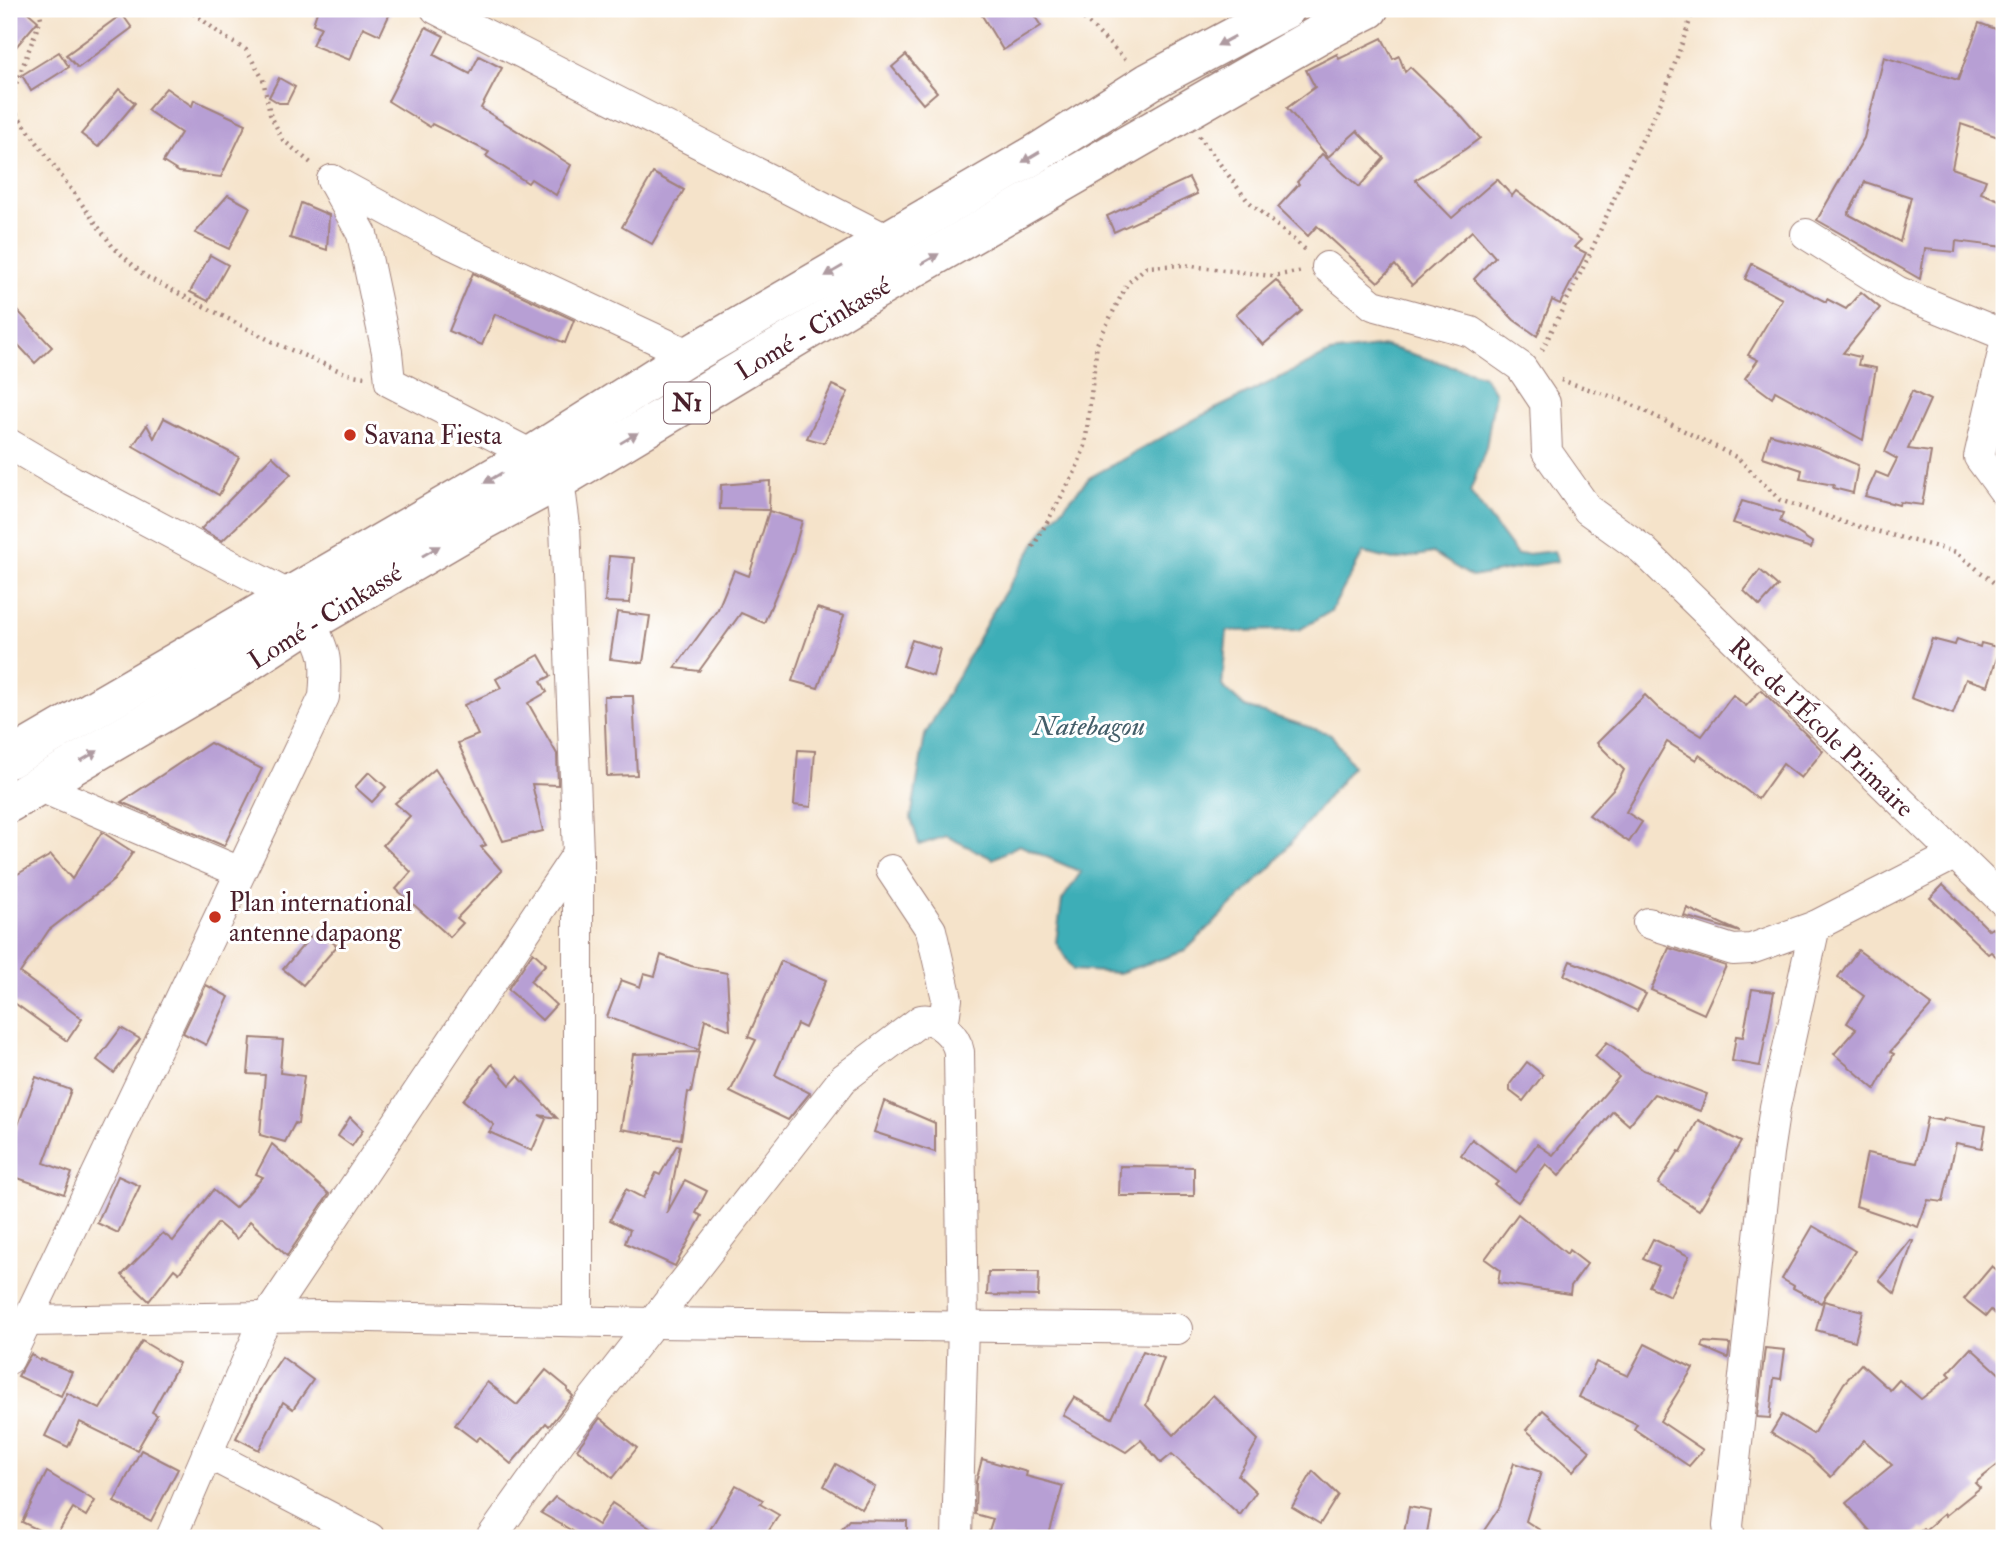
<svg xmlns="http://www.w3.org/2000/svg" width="2013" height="1547" font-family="'IM FELL Double Pica',serif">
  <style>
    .water { fill: #3daeb7; stroke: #446671; stroke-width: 2 }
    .building { fill: #b79fd4; fill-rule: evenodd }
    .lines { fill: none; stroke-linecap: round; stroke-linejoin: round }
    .minor-casing { stroke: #a0817a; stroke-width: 32 }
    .highway-casing { stroke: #a0817a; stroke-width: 41 }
    .path { stroke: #a0817a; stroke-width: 4.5; stroke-dasharray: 2 5; stroke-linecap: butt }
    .minor { stroke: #fff; stroke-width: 30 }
    .highway { stroke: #fff; stroke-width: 38 }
    .oneway { fill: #ae9aa0 }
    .poi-dot { fill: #c8321e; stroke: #fff; stroke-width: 2.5 }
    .labels { text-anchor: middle; stroke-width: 6; stroke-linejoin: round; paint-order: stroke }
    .shield { fill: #fff; stroke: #80626b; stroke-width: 2 }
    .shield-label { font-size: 24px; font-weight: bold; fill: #4a1f2b }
    .street-label { font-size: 26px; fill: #4a1f2b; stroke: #fff }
    .poi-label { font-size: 26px; fill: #4a1f2b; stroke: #fff; text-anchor: start }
    .water-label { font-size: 28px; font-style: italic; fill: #445f6a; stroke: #fff }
  </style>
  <rect width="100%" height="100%" fill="#fff"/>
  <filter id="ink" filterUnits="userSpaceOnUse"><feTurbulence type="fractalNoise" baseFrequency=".0143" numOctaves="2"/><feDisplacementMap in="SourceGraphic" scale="14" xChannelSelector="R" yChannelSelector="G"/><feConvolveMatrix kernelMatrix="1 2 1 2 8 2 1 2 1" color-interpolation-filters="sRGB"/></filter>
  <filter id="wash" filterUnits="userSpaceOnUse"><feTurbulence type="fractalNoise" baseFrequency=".00686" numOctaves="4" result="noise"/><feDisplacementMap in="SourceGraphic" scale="28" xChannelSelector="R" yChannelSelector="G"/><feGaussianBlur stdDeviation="1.57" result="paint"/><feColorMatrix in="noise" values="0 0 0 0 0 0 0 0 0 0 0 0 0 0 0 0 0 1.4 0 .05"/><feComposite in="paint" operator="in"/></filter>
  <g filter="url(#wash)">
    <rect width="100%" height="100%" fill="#f5e3ca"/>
    <!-- water -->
    <path class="water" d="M1385,346l97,29 13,17 -9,56 -16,44 47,63 37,-4 4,10 -86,16 -39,-24 -40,7 -30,-7 -32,58 -32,19 -72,1 -5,55 23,21 86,27 22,32 -81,100 -87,85 -66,22 -46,-3 -17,-28 6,-42 19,-28 -62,-27 -26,14 -47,-23 -27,9 -8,-27 14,-83 70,-127 50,-80 44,-50 112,-62 129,-63z"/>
    <g id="blocks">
      <!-- building -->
      <g class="building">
        <path d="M9,9h15l14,12 -29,34z"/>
        <path d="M318,9h74l-12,26 -17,-8 -13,33 -38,-15 9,-18 -8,-3z"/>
        <path d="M978,9h52l11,17 -38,24z"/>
        <path d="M122,14l10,14 -54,40 -12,-13z"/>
        <path d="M1979,23l25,9v107l-43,-15 -9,44 34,12 -5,13 23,9v45l-48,-6 -1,11 -30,-3 -5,30 -103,-59 47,-82 20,-81 74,23zM1865,182l46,15 -11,45 -52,-28z"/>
        <path d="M426,27l18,9 -10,19 36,19 9,-18 23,12 -21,40 90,57 -15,30 -25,-16 -3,4 -42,-27 3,-4 -57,-28 -2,3 -42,-26z"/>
        <path d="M1382,38l11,21 6,-3 6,16 5,-5 52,50 18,21 -16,12 -49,30 37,38 45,-39 15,17 4,-5 65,49 -7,7 12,6 -26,51 -8,-4 -15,36 -23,-16 -40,-41 21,-22 -23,-26 -60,54 -17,-20 -17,17 -61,-56 -9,10 -30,-29 21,-23 -2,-2 25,-28 37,33 25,-29 -27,-27 -29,26 -41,-49 28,-21 -9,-17 31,-16 2,5z"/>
        <path d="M59,52l10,15 -38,24 -9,-16z"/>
        <path d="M906,55l31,37 -14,12 -31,-37z"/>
        <path d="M279,78l16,9 -8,16h-8l-10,-6z"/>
        <path d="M166,88l26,18 2,-6 52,24 -25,53 -42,-5 -16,-10 18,-29 -34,-23z"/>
        <path d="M119,89l16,14 -37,44 -17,-13z"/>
        <path d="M653,173l31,17 -32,54 -30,-17z"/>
        <path d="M1189,178l8,16 -83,38 -7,-16z"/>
        <path d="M228,195l22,12 -21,42 -34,-16z"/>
        <path d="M301,203l28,12 -2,35 -37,-12z"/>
        <path d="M210,255l18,10 -20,36 -18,-9z"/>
        <path d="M1752,264l74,38 1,-3 19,10 15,-17 19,16 -37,45 17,4 -2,8 18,3 -13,72 -88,-49 -3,7 -27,-20 13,-18 -10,-5 34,-56 -37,-20z"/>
        <path d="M473,273l101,47 -9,23 -70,-29 -13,31 -33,-14z"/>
        <path d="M1276,280l26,31 -39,34 -27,-31z"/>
        <path d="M18,311l34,36 -17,16 -26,-28v-15z"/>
        <path d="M832,385l16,7 -24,51 -17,-5z"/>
        <path d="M1912,391l18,9 -22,49 23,3 -9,53 -22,-3 -1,3 -34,-9 11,-24 12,5 9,-18 -12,-7z"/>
        <path d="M164,418l75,39 -20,38 -86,-49 14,-21 7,13z"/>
        <path d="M1770,434l48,14 40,17 -5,28 -20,-5 1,-3 -34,-6 2,-9 -39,-13z"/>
        <path d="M272,456l19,18 -69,67 -21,-12z"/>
        <path d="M770,481l-1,29 -49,-1 1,-24z"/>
        <path d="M1742,501l41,12 -3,8 33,22 -2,5 -78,-25z"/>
        <path d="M769,511l33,10 -9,33 -29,69 -23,-10 -42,58 -24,-3 43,-59 16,-39 15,6z"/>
        <path d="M609,556l25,2 -4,45 -25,-1z"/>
        <path d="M1760,570l18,16 -18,20 -16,-15z"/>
        <path d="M817,608l27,8 -26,72 -26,-7z"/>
        <path d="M617,612l33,4 -7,47 -33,-4z"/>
        <path d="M1932,639l23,6 2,-6 23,8 1,-4 19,5 -12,38 -22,-7 -13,35 -42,-16z"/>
        <path d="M912,640l28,9 -7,27 -30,-10z"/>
        <path d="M539,655l12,21 -10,5 6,11 -19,11 29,51 1,31 -26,-1 11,47 -40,10 -45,-98 20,-8 -14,-30 37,-17 -5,-9z"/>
        <path d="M1761,690l62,61 -22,27 -18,-14 -25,35 -59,-44 -3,5 -29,-18 -41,70 16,10 -13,20 -40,-27 26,-28 9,-17 -27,-27 48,-48 14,14 43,27 31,-41 13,11z"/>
        <path d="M604,696h29l4,79 -30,1z"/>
        <path d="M210,743l52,26 -38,77 -103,-44z"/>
        <path d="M798,750l17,1 -4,56 -17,-2z"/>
        <path d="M435,769l51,76 -5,2 21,24 -45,47 6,5 -13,14 -54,-48 15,-17 -28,-27 27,-29 -15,-13z"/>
        <path d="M369,772l17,15 -14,15 -17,-15z"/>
        <path d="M102,832l31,20 -19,28 -65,50 -29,43 62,46 -15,22 -58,-42v-120l42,-24 21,24z"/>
        <path d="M1943,885l46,45 3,-2 12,12v23l-13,-11 -3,2 -58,-56z"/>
        <path d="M1687,908l53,24 -56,-16z"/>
        <path d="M317,929l20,17 -34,39 -20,-16z"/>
        <path d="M1669,948l57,18 -22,48 -53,-24z"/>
        <path d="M1858,950l74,55 -42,47 4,2 -19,35 -41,-35 22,-25 -9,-6 17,-27 -26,-19z"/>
        <path d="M533,952l13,12 -16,17 26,24 -14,15 -34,-31z"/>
        <path d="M661,955l30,11 36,7 3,57 -25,-11 -6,31 -92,-33 14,-37 19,7 4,-14 11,3z"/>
        <path d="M781,961l45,19 -21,48 -8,-4 -22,51 35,18 -22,27 -58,-28 26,-52 -8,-3z"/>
        <path d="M1570,961l39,15 37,18 -9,17 -73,-36z"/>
        <path d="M206,985l23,12 -23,48 -23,-12z"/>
        <path d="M1752,989l22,3 -14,74 -28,-5 4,-25 7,1z"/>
        <path d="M121,1028l19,11 -26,34 -17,-13z"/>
        <path d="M251,1038l32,2 -3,33 24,3 -6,48 -3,-1 -10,19 -25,-7 5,-60 -17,-1z"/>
        <path d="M1607,1042l36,28 64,24 -7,17 -46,-17 -25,31 -16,-14 -54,65 -13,-12 -28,38 -23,-17 3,-3 -37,-27 11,-16 44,33 21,-28 16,11 66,-78 -24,-21z"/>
        <path d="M699,1052l-8,41 -3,-1 -7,47 -60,-10 12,-75z"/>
        <path d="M1527,1062l16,13 -20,26 -13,-10v-7z"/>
        <path d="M492,1064l18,21 8,-9 39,42 -18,-3 7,4 -14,32 -43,-19 5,-7 -31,-25z"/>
        <path d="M36,1077l35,13 -27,73 28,10 -8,21 -55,-19v-26z"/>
        <path d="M884,1101l51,22v29l-61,-20z"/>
        <path d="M350,1117l13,13 -11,16 -14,-10z"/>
        <path d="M1927,1118l16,3 1,-3 42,8 -4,22 -26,-5 -13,59 -15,-2 -10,27 -62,-21 11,-53 50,10z"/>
        <path d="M1698,1120l43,22 -42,68 -41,-26 21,-33 2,1z"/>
        <path d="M272,1144l57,50 -42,62 -37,-35 -13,18 -19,-16 -39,50 -5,-4 -25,32 -27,-26 41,-42 10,8 40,-51 22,18 28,-31 -7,-3z"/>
        <path d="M677,1145l3,1 -13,67 18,-33 22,11 -11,22 6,3 -27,50 -50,-23 5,-13 -20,-10 16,-31 17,9 13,-25 4,2z"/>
        <path d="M1120,1166l74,1v29h-75z"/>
        <path d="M118,1176l22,10 -22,47 -21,-10z"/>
        <path d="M1518,1214l49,40 2,-4 18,14 -16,22 -1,8 -72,-11 2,-13 -15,-11z"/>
        <path d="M1813,1226l42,25 -34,52 -28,-15 1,-2 -12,-7z"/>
        <path d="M1653,1239l36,17 -19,40 -21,-10 10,-20 -16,-7z"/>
        <path d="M1911,1240l2,1 -18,53 -16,-14z"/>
        <path d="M1992,1266l12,10v45l-13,-11 -5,6 -22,-17z"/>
        <path d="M988,1272h51l-1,24 -51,-1z"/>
        <path d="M1824,1301l39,10 -8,30 -39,-11z"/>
        <path d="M142,1341l37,22 -27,49 5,3 -20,35 -57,-28 -12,25 -23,-11 22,-43 33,16z"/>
        <path d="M1704,1342l26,2 -2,14 -26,-11z"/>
        <path d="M1645,1344l48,24 -33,53 43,29 -14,16 -55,-37 3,-5 -58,-27 17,-35 32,14z"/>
        <path d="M1765,1348l20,2 -4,29 -7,-1 -4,40 -13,-1z"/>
        <path d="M1971,1348l33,30v82l-29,23 5,5 -35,28 -1,-2 -19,16 -2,-2 -13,10h-34l-30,-35 46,-38 -28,-25 -33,37 -22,-21 -38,-23 11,-18 31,19 31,-51 17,-19 29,26 9,-10 22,19 30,-23 -3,-3z"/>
        <path d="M1143,1351l21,7 -18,47 28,30 39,-40 45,45 -20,35 18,17 -16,23 -68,-61 -11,9 -20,-23 -15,12 -63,-37 11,-18 38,21z"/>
        <path d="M31,1354l9,7 1,-2 31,13 -11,24 -43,-20z"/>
        <path d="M282,1357l31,23 -20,29 -10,-7 -24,48 -23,-12 26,-52z"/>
        <path d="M546,1370l22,18 -1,2 6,6 -24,30 -3,-3 -35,41 -31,-27 -4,4 -21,-16 32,-43 30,23z"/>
        <path d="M1543,1410l47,41 -17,20 -47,-41z"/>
        <path d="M600,1418l37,30 -24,30 -36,-29z"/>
        <path d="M141,1450l37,19 -27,52 -37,-19z"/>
        <path d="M982,1459l45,13 -1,4 37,10 -15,52h-61l6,-19 -18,-5 1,-32z"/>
        <path d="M1514,1463l27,9 -15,49 26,17h-73l20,-30z"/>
        <path d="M836,1464l39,23 -13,22 -38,-23z"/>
        <path d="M1313,1471l25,24 -18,29 -28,-17z"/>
        <path d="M47,1472l48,29 -9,15 -13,-8 -18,30 -33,-16z"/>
        <path d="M736,1485l27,15 -3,4 19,11 -15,23h-59z"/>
        <path d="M555,1497l43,28 14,-22 53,35h-80l-44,-25z"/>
        <path d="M1409,1507l22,4 -5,27h-23z"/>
        <path d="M849,1520l58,1v17h-74z"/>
      </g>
    </g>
  </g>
  <g filter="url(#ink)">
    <use href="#blocks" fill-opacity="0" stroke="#a0817a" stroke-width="2"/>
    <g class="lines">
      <defs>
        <g id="minor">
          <path d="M436,9l452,231"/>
          <path d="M332,180l111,60 247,115"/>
          <path d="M332,180l30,54 25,118 3,30 142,73"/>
          <path d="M1806,234l91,57 107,44"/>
          <path d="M1327,267l46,38 98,27 50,35 24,36 2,49 41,58 54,39 362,353"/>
          <path d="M2004,348l-25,109 25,34"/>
          <path d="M9,444l63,37 218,115"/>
          <path d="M559,480l6,46 13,327v468"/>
          <path d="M38,786l202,86"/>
          <path d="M891,870l40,60 16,69 -4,28"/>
          <path d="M1648,923l85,27 18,-1 64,-23 139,-71"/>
          <path d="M27,1321l296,-5 330,7 524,6"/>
          <path d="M9,1359l315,-662c3,-36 3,-43 -14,-75"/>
          <path d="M207,1453l163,85"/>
          <path d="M171,1538l88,-205 13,-23 306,-457"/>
          <path d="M491,1538l73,-102 279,-357 78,-59c17,-3 35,16 38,32l4,274 -6,212"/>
          <path d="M1730,1538l-2,-12 40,-373 7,-46 40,-181"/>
        </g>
        <g id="highway">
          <path d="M9,759l523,-304 158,-100 344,-200 115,-73 137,-73"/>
          <path d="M9,803l222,-130 79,-51 173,-101 76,-41 289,-174 470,-271 51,-26"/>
        </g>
      </defs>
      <!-- minor casing -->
      <use href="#minor" class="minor-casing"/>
      <!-- highway casing -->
      <use href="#highway" class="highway-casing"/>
      <!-- path -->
      <g class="path">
        <path d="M39,9l2,9 -30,79 1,11 101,139 32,29 132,68 70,30 18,3"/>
        <path d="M188,9l38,29 20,12 17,29 7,35 13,26 29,24"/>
        <path d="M1074,9l54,53"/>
        <path d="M1199,136l48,64 60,51"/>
        <path d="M1542,350l47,-94 35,-80 38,-76 32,-91"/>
        <path d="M1561,380l64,21 113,57 42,42 69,24 107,28 48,39"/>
        <path d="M1033,547l41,-73 11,-28 12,-102 30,-60 19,-17 37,-2 89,11 32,-5"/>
      </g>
      <!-- minor -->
      <use href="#minor" class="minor"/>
      <!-- highway -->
      <use href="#highway" class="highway"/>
    </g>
    <!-- one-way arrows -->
    <defs><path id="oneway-solid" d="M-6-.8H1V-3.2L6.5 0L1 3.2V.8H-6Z" transform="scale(1.75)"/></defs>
    <g class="oneway">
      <use href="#oneway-solid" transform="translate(1226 41) rotate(152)"/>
      <use href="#oneway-solid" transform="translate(1031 157) rotate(149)"/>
      <use href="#oneway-solid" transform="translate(930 259) rotate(-30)"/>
      <use href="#oneway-solid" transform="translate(834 271) rotate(150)"/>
      <use href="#oneway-solid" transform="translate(629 438) rotate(-31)"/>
      <use href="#oneway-solid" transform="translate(493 478) rotate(150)"/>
      <use href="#oneway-solid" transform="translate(431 551) rotate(-30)"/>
      <use href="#oneway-solid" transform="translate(89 756) rotate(-30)"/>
    </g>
  </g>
  <!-- markers -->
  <g class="poi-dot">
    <circle cx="350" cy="435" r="7"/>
    <circle cx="215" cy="917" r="7"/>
  </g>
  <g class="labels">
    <!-- shield labels -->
    <rect class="shield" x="664" y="382.5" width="46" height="41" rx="5"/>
    <g class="shield-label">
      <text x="687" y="411">N1</text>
    </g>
    <!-- street labels -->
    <g class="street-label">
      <text transform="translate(813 328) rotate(-31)" y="9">Lomé - Cinkassé</text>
      <text transform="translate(325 616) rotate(-32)" y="9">Lomé - Cinkassé</text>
      <text transform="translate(1822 727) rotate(44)" y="9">Rue de l'École Primaire</text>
    </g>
    <!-- poi labels -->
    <g class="poi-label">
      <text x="364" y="444">Savana Fiesta</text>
      <text x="229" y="911">Plan international<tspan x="229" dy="30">antenne dapaong</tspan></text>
    </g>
    <!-- water labels -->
    <g class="water-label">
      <text x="1089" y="735">Natebagou</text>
    </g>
  </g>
  <!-- margin -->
  <rect width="2013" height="1547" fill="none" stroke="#fff" stroke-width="35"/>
</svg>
